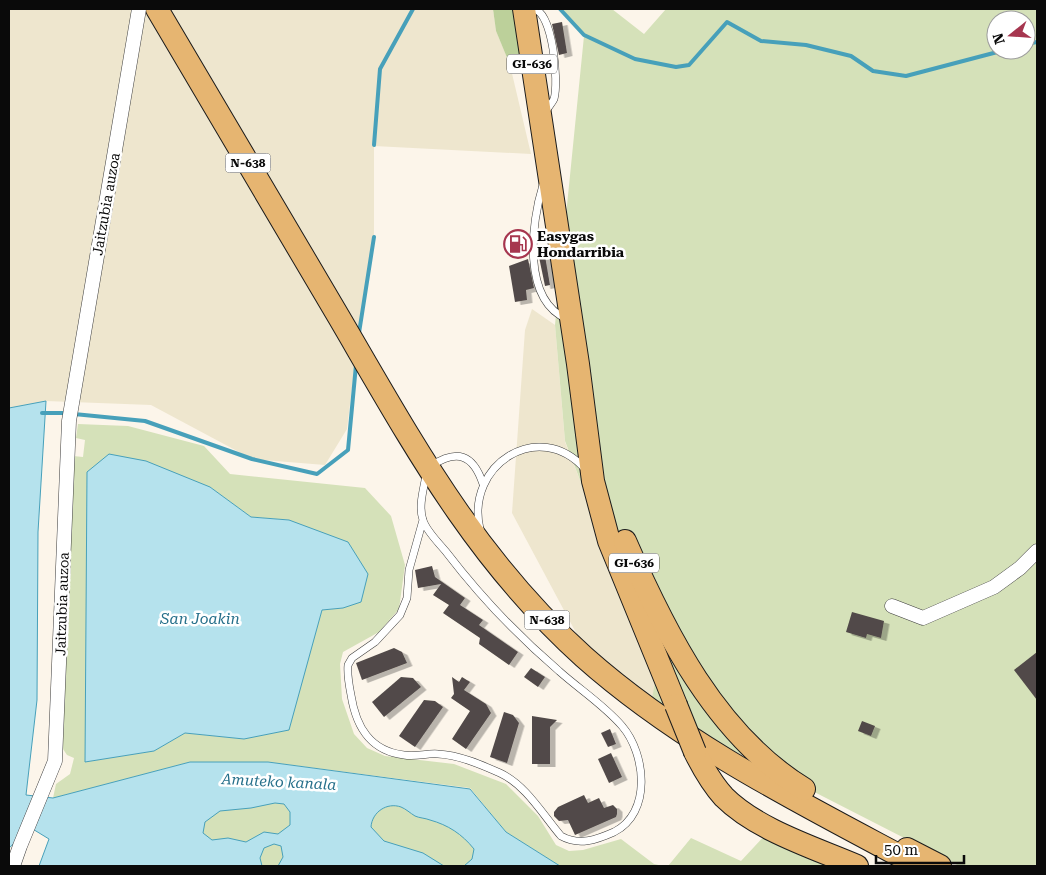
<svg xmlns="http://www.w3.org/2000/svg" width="1046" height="875" font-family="'Roboto Serif',serif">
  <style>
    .farmland { fill: #eee6ce }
    .green { fill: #d5e1b9; fill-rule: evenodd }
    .forest { fill: #bcd09a }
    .water { fill: #b5e2ed; stroke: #47a0ba; fill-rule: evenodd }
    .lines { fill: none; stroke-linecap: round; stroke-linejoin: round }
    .stream { stroke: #47a0ba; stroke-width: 4 }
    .building { fill: #514a48; filter: url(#shadow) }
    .lane-casing { stroke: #3d3d3d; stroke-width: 8 }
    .street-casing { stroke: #3d3d3d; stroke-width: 15 }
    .primary-casing { stroke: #1b1b1b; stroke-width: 24 }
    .lane { stroke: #fff; stroke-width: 7 }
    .street { stroke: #fff; stroke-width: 14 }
    .primary { stroke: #e6b571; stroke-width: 22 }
    .primary-bridge-casing { stroke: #1b1b1b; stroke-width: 24; stroke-linecap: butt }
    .primary-bridge { stroke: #e6b571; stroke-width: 22 }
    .labels { text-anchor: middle; stroke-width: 5; stroke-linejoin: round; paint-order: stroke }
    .shield { fill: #fff; stroke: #545454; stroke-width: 1 }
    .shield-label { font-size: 12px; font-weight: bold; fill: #0a0a0a }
    .street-label { font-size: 14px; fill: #0a0a0a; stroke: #fff }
    .poi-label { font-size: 14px; font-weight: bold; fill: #0a0a0a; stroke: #fff; text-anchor: start }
    .water-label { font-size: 15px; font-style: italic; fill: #256f8a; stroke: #fff }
  </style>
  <defs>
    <filter id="shadow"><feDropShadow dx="5.5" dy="3" stdDeviation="0" flood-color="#0004"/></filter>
  </defs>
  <rect width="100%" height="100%" fill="#fcf5ea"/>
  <!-- farmland -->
  <g class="farmland">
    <path d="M9,9h484l3,22 14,34 21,89 -157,-8v91l-13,75 -14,117 -22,36 -73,-6 -101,-54 -105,-4 -37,7z"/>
    <path d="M532,309l23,16 10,117 92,236 -7,30 -61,-51 -77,-144 13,-183z"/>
  </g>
  <!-- green -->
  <g class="green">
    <path d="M560,9h52l32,25 22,-25h371v857h-78l-309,-158 6,-30 -91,-237 -10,-116 29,-289zM996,20h30v30h-30z"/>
    <path d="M78,424l50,2 76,20 26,28 135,14 26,28 14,49 -6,44 -20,23 -36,20 -3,12 2,35 12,35 13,14 18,8 69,8 52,20 32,32 18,29 13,6 14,-1 38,-11 33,25 9,2h-103l-54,-34 -36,-44 -202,-26h-78l-137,36 3,-14 14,-10 4,-16 -7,-3 -4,-6 3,-192 7,-101 10,1 2,-17 -9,-2zM210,487l41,30 38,3 54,88 -21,2 -10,35 -68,94 -59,-6 -31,18 -69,11z"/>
    <path d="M172,795l244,9 96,62h-473z"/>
    <path d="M766,834l74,32h-172l23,-28 50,23z"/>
  </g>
  <!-- forest -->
  <path class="forest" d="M493,9h31l8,51 -22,5 -14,-34z"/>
  <!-- water -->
  <g class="water">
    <path d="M46,401l-8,131 -1,168 -11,95 27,3 137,-36h78l202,27 36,43 54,34h-96l8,-7 2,-10c-12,-15 -26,-24 -44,-29 -5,-2 -11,-2 -15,-4 -5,-3 -9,-7 -14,-9 -14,-5 -29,5 -30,20l13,14 39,12 21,13h-166l5,-9 -2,-11 -7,-2 -10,4 -4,10 2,8h-223l10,-27 -18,-11 -22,20v-440zM275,803l9,1 6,8v13l-12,9 -14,-2 -18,10 -18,-4 -16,2 -9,-7 2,-11 15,-11 31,-3z"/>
    <path d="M109,454l37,7 64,26 41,30 38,3 59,22 20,32 -7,28 -18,6 -21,2 -33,120 -45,9 -59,-6 -31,18 -69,11 2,-290z"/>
  </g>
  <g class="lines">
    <!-- stream -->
    <g class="stream">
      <path d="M560,9l24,26 51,24 41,8 13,-2 38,-43 34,19 45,4 45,11 22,15 33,5 99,-26"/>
      <path d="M1026,44l11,-2"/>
      <path d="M374,145l6,-76 33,-60"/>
      <path d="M359,333l15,-96"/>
      <path d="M42,413h25"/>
      <path d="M74,414l71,7 107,38 65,15 31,-24 8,-85"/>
    </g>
  </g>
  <!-- building -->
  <g class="building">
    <path d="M562,22l5,31 -8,2 -7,-31z"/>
    <path d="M545,256l5,29 -5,1 -6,-29z"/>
    <path d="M528,259l6,29 -8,2 1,10 -12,2 -6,-36z"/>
    <path d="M432,566l3,11 30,21 -5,7 23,15 -4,5 39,27 -9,13 -30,-21 1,-6 -37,-25 6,-8 -16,-10 8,-11 -23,4 -3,-18z"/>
    <path d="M852,612l32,9 -3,17 -14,-4 -1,4 -20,-6z"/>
    <path d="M394,648l8,4 5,11 -45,17 -6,-17z"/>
    <path d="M1037,652v48l-23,-30z"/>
    <path d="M531,668l14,9 -7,10 -14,-10z"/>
    <path d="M401,677l12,1 8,9 -37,30 -12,-15z"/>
    <path d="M452,677l7,5 3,-5 8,5 -6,8 22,14 5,9 -25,36 -14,-10 18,-28 -19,-13 3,-4z"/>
    <path d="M424,700l11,1 8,6 -28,40 -16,-11z"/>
    <path d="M504,712l9,3 6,8 -12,40 -17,-6z"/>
    <path d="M532,716l25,4 -7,7v37h-18z"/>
    <path d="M862,721l13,5 -4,10 -13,-5z"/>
    <path d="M610,729l6,15 -8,3 -7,-14z"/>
    <path d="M611,753l11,24 -13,6 -11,-24z"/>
    <path d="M584,795l4,8 11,-5 5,10 9,-3 4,4v5l-1,3 -41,18 -7,-15 -9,1 -5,-5v-4l4,-5z"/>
  </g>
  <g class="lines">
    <defs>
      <g id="lane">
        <path d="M534,9c19,4 25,73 20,90 -2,4 -6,9 -9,13"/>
        <path d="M543,185c-12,38 -21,115 24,134"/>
        <path d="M431,466c26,-17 42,-12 52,18"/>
        <path d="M423,520l-14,50 -2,28 -7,17 -25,27 -23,16 -4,7c-1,10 1,20 3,30 5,32 19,56 53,60 12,2 23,-2 34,-1 21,1 44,11 62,19 26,12 43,42 61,63 18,10 35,4 53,-4 38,-19 32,-78 8,-106 -18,-21 -43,-37 -63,-55 -41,-35 -79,-75 -112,-118 -7,-9 -21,-22 -24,-33 -5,-14 1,-32 3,-45"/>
        <path d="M480,529c-15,-64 59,-112 105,-60"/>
      </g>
      <g id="street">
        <path d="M892,606l31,12 71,-31 26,-19 17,-17"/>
        <path d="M13,866l7,-20 35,-85 14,-340 70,-412"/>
      </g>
      <g id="primary">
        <path d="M157,9c61,103 122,207 183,310 73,125 135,240 244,338 99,88 219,147 335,209"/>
        <path d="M524,9l54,355 15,117 16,60 67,164"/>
        <path d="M625,541c40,92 91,194 179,248"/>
        <path d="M695,752c8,16 17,32 29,45 33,33 91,51 133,69"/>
        <path d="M907,849l33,17"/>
      </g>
    </defs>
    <!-- lane casing -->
    <use href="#lane" class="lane-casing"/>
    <!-- street casing -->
    <use href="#street" class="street-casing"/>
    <!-- primary casing -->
    <use href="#primary" class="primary-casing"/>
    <!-- lane -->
    <use href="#lane" class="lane"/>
    <!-- street -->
    <use href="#street" class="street"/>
    <!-- primary -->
    <use href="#primary" class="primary"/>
    <defs>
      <path id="primary-bridge" d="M676,705l19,47"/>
    </defs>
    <!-- primary-bridge casing -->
    <use href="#primary-bridge" class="primary-bridge-casing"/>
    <!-- primary-bridge -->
    <use href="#primary-bridge" class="primary-bridge"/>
  </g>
  <!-- icons -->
  <defs>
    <symbol id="fuel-ring" viewBox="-11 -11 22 22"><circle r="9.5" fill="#fff" stroke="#a6364f" stroke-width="1.5"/><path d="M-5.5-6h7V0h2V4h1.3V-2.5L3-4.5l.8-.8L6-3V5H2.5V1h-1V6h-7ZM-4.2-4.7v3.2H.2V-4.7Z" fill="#a6364f"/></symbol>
  </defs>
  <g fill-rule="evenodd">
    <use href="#fuel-ring" x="502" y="228" width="32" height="32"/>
  </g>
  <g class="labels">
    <!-- shield labels -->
    <g class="shield">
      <rect x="507" y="54.5" width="50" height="19" rx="4"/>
      <rect x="225.5" y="153.5" width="45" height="19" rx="4"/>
      <rect x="609" y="553.5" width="50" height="19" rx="4"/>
      <rect x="524.5" y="610.5" width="45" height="19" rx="4"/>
    </g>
    <g class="shield-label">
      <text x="532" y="68">GI-636</text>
      <text x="248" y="167">N-638</text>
      <text x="634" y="567">GI-636</text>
      <text x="547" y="624">N-638</text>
    </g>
    <!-- street labels -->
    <g class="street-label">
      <text transform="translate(106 204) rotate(-80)" y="5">Jaitzubia auzoa</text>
      <text transform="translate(62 604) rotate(-88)" y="5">Jaitzubia auzoa</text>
    </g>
    <!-- poi labels -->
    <g class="poi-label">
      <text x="537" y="241">Easygas<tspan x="537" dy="16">Hondarribia</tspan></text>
    </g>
    <!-- water labels -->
    <g class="water-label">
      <text x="200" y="624">San Joakin</text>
      <text transform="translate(279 782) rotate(3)" y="5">Amuteko kanala</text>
    </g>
  </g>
  <!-- border -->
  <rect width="1046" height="875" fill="none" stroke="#0a0a0a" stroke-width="20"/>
  <!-- north arrow -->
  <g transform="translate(1011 35) rotate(253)"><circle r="24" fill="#ffffff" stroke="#9d9d9d"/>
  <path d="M0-4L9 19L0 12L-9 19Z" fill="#a6364f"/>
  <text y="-8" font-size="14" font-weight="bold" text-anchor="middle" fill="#0a0a0a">N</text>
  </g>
  <!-- scale -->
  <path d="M876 855v8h88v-8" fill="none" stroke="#0a0a0a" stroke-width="2.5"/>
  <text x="884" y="855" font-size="15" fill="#0a0a0a" stroke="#ffffff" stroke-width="4" paint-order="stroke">50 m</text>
</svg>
